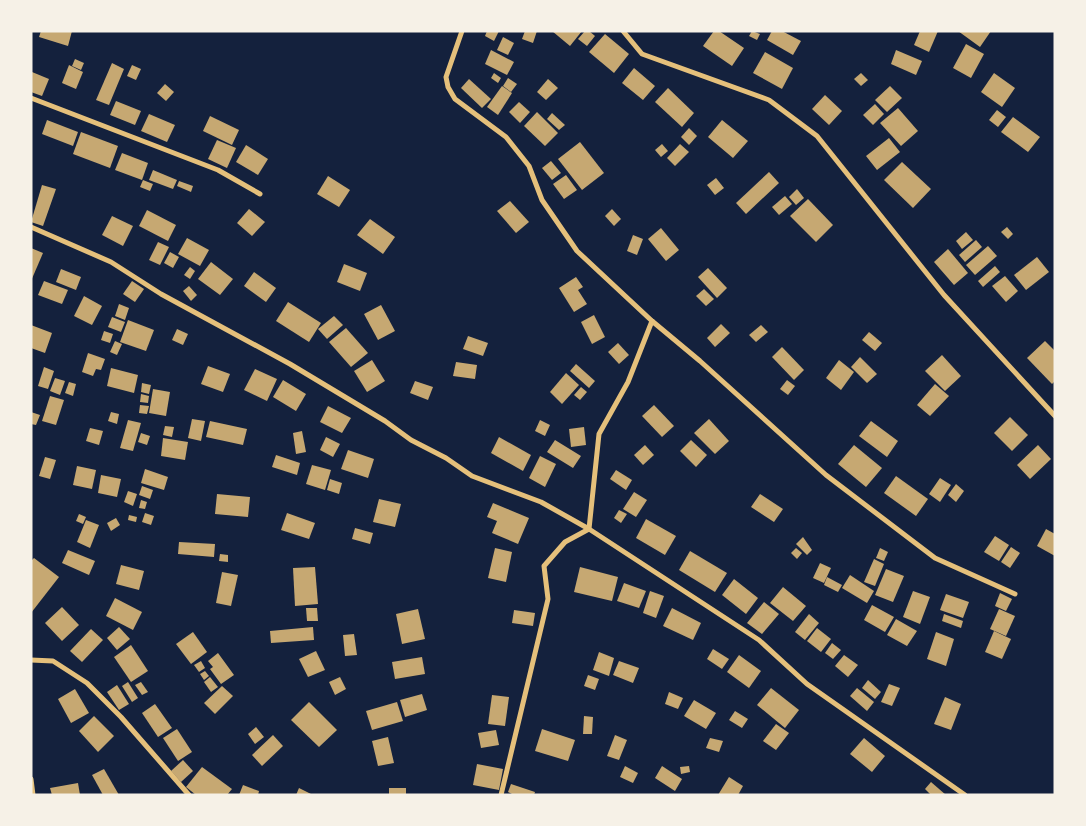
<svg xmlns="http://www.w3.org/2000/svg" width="1086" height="826" font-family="Helvetica,sans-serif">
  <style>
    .building { fill: #c6a872 }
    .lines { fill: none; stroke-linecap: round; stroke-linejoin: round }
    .minor { stroke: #e5c07b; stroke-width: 5 }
  </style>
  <rect width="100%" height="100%" fill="#14213d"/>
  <!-- building -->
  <g class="building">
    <path d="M41,31h31l-4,15 -29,-9z"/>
    <path d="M487,31h12l-5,10 -9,-5z"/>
    <path d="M525,31h12l-4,12 -11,-4z"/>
    <path d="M552,31h30l-12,15z"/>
    <path d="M585,31h4l6,5 -8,10 -9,-7z"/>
    <path d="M714,31h5l25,17 -12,18 -29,-20z"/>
    <path d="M752,31l8,3 -3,6 -8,-4z"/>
    <path d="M772,31h10l19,10 -8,14 -26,-15z"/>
    <path d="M920,31h18l-9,21 -15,-7z"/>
    <path d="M958,31h33l-11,16z"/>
    <path d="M605,34l24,20 -15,19 -25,-21z"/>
    <path d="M503,37l11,6 -6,12 -11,-5z"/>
    <path d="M966,44l18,10 -13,24 -18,-10z"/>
    <path d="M491,50l23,12 -7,13 -22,-11z"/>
    <path d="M896,50l26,11 -6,14 -25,-11z"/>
    <path d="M765,52l28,16 -11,21 -29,-16z"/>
    <path d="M75,59l9,4 -3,7 -9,-4z"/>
    <path d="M112,63l12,6 -15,36 -13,-5z"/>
    <path d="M69,65l14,7 -7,17 -14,-6z"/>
    <path d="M132,65l9,4 -5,11 -9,-4z"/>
    <path d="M634,68l21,18 -12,14 -21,-17z"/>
    <path d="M32,72l17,7 -7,17 -11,-4z"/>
    <path d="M494,73l7,5 -3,5 -7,-5z"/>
    <path d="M861,73l7,7 -7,6 -7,-7z"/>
    <path d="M994,73l21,15 -13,19 -21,-15z"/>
    <path d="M508,78l9,6 -6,8 -8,-6z"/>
    <path d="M469,79l22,20 -9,9 -21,-20z"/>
    <path d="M548,79l10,9 -12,12 -9,-8z"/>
    <path d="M165,84l9,8 -8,9 -9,-8z"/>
    <path d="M502,86l10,7 -14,22 -11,-8z"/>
    <path d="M890,86l12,12 -15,14 -12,-12z"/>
    <path d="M668,88l26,25 -12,14 -27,-25z"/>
    <path d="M825,95l17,16 -13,14 -17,-16z"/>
    <path d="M116,101l25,10 -6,14 -25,-10z"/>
    <path d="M519,102l11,10 -10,11 -11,-11z"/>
    <path d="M875,104l9,10 -11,11 -10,-10z"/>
    <path d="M898,108l20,23 -17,15 -21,-23z"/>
    <path d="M997,110l9,7 -8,10 -9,-7z"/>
    <path d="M537,112l21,21 -13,13 -21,-20z"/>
    <path d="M552,113l13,12 -6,5 -12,-11z"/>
    <path d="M149,114l26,11 -8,17 -26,-11z"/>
    <path d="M210,116l29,14 -7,15 -29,-14z"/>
    <path d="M1013,117l27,20 -12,15 -27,-20z"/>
    <path d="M47,120l31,12 -5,14 -31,-12z"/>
    <path d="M722,120l26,21 -15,17 -25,-21z"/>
    <path d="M689,128l8,8 -8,9 -8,-8z"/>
    <path d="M81,132l37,14 -8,22 -37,-14z"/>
    <path d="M889,138l11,14 -23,18 -11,-14z"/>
    <path d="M217,140l19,8 -9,20 -19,-9z"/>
    <path d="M580,142l24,31 -22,17 -24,-31z"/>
    <path d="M662,144l6,7 -7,6 -6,-7z"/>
    <path d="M680,144l9,8 -14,14 -8,-8z"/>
    <path d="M246,145l22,14 -10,16 -22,-13z"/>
    <path d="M122,153l26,10 -6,17 -27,-10z"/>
    <path d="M551,161l10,12 -9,7 -10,-12z"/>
    <path d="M902,162l29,27 -18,19 -29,-28z"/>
    <path d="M153,170l24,10 -4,9 -24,-9z"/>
    <path d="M769,172l10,11 -33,31 -10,-11z"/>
    <path d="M566,175l11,15 -13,9 -11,-15z"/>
    <path d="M328,176l22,14 -11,17 -22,-13z"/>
    <path d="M716,178l8,10 -9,7 -8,-10z"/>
    <path d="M143,180l10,4 -3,7 -10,-4z"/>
    <path d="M179,181l14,5 -2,6 -14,-6z"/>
    <path d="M42,185l14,4 -13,37 -12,-4z"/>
    <path d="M797,189l7,9 -8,7 -7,-8z"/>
    <path d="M785,196l7,8 -13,11 -7,-8z"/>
    <path d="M808,199l25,26 -17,17 -26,-26z"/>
    <path d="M510,201l19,21 -13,11 -19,-22z"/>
    <path d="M249,209l16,13 -13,14 -15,-13z"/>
    <path d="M612,209l9,10 -7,7 -9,-10z"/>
    <path d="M147,210l29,15 -8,16 -29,-15z"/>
    <path d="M112,216l21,10 -10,20 -21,-11z"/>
    <path d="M370,219l25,18 -12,17 -26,-19z"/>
    <path d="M1007,227l6,7 -5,5 -7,-7z"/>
    <path d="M661,228l18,22 -13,11 -18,-22z"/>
    <path d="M966,232l7,8 -11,9 -6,-8z"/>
    <path d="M633,235l10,4 -6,16 -10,-4z"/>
    <path d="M187,238l22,12 -9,16 -22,-12z"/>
    <path d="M976,240l6,7 -17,15 -6,-7z"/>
    <path d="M158,242l11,5 -9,18 -11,-5z"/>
    <path d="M988,246l9,10 -22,19 -9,-10z"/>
    <path d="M31,248l12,5 -12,28z"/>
    <path d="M948,249l20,24 -14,12 -20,-23z"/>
    <path d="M170,252l9,5 -6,11 -9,-5z"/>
    <path d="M1037,257l12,15 -23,18 -12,-15z"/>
    <path d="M211,262l22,17 -13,16 -22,-16z"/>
    <path d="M344,264l23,9 -7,18 -23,-9z"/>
    <path d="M995,266l5,6 -17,15 -5,-6z"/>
    <path d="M190,267l5,4 -5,8 -6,-4z"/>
    <path d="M708,268l19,20 -10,10 -19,-21z"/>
    <path d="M61,269l20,8 -5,13 -20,-8z"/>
    <path d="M254,272l22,16 -10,14 -22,-16z"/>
    <path d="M1005,276l13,15 -12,11 -14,-16z"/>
    <path d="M576,277l7,10 -5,3 9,14 -13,8 -15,-24z"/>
    <path d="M44,281l24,9 -6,14 -24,-9z"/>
    <path d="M132,281l12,8 -9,13 -12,-8z"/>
    <path d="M189,286l8,9 -6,6 -8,-10z"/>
    <path d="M704,289l10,10 -8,7 -10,-10z"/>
    <path d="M84,296l18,10 -10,19 -18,-9z"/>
    <path d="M288,302l33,21 -12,19 -33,-21z"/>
    <path d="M119,304l10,4 -4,12 -10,-4z"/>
    <path d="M381,305l14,26 -17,9 -14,-26z"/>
    <path d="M594,315l11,22 -13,7 -11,-22z"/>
    <path d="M334,316l9,9 -16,14 -9,-10z"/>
    <path d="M112,317l13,5 -4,10 -13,-5z"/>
    <path d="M128,320l26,10 -8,21 -26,-9z"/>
    <path d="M721,324l9,9 -15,14 -8,-9z"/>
    <path d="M31,325l21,8 -7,20 -14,-5z"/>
    <path d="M761,325l7,7 -12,10 -7,-7z"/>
    <path d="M346,328l22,25 -17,14 -22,-25z"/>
    <path d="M177,329l11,5 -5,11 -11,-5z"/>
    <path d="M104,331l9,3 -3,9 -9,-3z"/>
    <path d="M869,332l13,11 -7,8 -13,-11z"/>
    <path d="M468,336l20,7 -5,13 -20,-7z"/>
    <path d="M115,341l7,3 -5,11 -7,-3z"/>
    <path d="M1045,341l10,10v30l-3,3 -25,-26z"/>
    <path d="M618,343l11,12 -10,9 -11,-12z"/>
    <path d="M782,347l22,23 -10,10 -22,-23z"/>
    <path d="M88,353l17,6 -4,11 -5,-1 -3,7 -11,-4z"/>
    <path d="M942,355l19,21 -16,15 -20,-20z"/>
    <path d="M860,357l17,17 -10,9 -16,-16z"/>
    <path d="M372,360l13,21 -18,11 -13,-21z"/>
    <path d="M839,360l15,12 -13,18 -15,-12z"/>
    <path d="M456,362l21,3 -2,14 -22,-3z"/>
    <path d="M576,364l19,17 -6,7 -19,-17z"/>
    <path d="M208,366l22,8 -7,18 -22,-8z"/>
    <path d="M44,367l10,4 -6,18 -10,-3z"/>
    <path d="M111,368l27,7 -4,18 -27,-7z"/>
    <path d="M255,369l22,10 -10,22 -23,-11z"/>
    <path d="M566,373l13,12 -17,19 -12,-12z"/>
    <path d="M55,378l10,3 -5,14 -10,-4z"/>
    <path d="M283,380l23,14 -10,17 -23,-14z"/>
    <path d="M787,380l8,6 -7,9 -8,-6z"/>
    <path d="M415,381l18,6 -5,13 -18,-7z"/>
    <path d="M69,382l7,2 -3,12 -8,-3z"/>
    <path d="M142,383l9,2 -2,9 -8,-2z"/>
    <path d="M935,384l14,12 -19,20 -13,-11z"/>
    <path d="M581,387l6,5 -7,8 -6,-5z"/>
    <path d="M153,389l17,3 -4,24 -17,-3z"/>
    <path d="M141,394l8,2 -1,7 -8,-1z"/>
    <path d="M50,396l14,4 -8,25 -14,-4z"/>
    <path d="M140,405l9,1 -2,8 -8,-1z"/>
    <path d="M654,405l20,21 -12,11 -20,-21z"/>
    <path d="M328,406l23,12 -9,15 -22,-11z"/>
    <path d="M31,412l9,3 -4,10 -5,-1z"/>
    <path d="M111,412l8,2 -2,10 -9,-3z"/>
    <path d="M1010,417l18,18 -16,16 -18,-18z"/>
    <path d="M192,419l13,2 -4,20 -13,-3z"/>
    <path d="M709,419l20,22 -14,13 -21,-21z"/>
    <path d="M128,420l13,3 -8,28 -13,-3z"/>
    <path d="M540,420l10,5 -5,11 -10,-5z"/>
    <path d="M210,421l37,8 -4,16 -37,-8z"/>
    <path d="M871,421l27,20 -11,16 -28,-21z"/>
    <path d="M165,426l9,1 -2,10 -9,-2z"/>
    <path d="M584,427l2,18 -15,2 -2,-18z"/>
    <path d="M90,428l13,3 -4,14 -13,-4z"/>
    <path d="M302,431l4,21 -10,2 -3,-21z"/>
    <path d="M141,433l9,3 -3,9 -9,-3z"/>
    <path d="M326,437l14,7 -7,13 -13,-7z"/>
    <path d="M499,437l32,18 -8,16 -32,-18z"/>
    <path d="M163,438l25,4 -3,18 -24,-4z"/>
    <path d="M555,440l26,16 -8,12 -26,-16z"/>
    <path d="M691,440l16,15 -11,12 -16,-16z"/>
    <path d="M645,445l9,10 -11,10 -9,-10z"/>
    <path d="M854,445l28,23 -16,19 -28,-23z"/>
    <path d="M1038,445l13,14 -21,20 -13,-14z"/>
    <path d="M348,450l26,9 -6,19 -27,-9z"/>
    <path d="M276,455l24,8 -3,12 -25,-8z"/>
    <path d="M540,456l16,8 -11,23 -16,-9z"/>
    <path d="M45,457l11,3 -6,19 -11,-3z"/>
    <path d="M312,465l19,5 -6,20 -19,-6z"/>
    <path d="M77,466l19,4 -4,19 -19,-4z"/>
    <path d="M145,469l23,8 -4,13 -23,-7z"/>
    <path d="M616,470l16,10 -6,10 -16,-11z"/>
    <path d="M101,475l20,4 -4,18 -19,-4z"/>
    <path d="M896,476l32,23 -12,17 -32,-23z"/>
    <path d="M940,478l11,7 -11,17 -11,-8z"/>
    <path d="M330,479l12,4 -3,11 -12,-4z"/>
    <path d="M956,484l8,7 -8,11 -8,-7z"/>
    <path d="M142,486l11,4 -3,9 -11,-4z"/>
    <path d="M128,491l9,3 -4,12 -9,-4z"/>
    <path d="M634,492l13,8 -11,17 -13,-8z"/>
    <path d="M217,494l33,3 -2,20 -33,-3z"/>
    <path d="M760,494l23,15 -9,13 -23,-15z"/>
    <path d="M379,499l22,5 -6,23 -22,-5z"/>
    <path d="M141,500l6,2 -2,7 -6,-1z"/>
    <path d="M493,503l36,15 -11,26 -26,-11 5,-12 -10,-4z"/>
    <path d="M619,510l8,4 -6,9 -7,-5z"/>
    <path d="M145,513l9,3 -3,9 -9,-3z"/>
    <path d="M287,513l28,10 -6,16 -28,-9z"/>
    <path d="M79,514l7,3 -3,7 -7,-3z"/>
    <path d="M129,515l8,2 -1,5 -8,-2z"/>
    <path d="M116,518l4,7 -9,6 -4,-8z"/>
    <path d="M646,519l30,17 -11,19 -29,-17z"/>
    <path d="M86,520l13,5 -9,23 -13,-6z"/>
    <path d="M355,528l18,5 -3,11 -18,-5z"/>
    <path d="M1046,529l9,5v22l-18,-10z"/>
    <path d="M995,536l14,9 -10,16 -15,-9z"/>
    <path d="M803,537l9,13 -5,5 -11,-11z"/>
    <path d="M179,542l36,2 -1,13 -36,-3z"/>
    <path d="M1011,547l9,6 -10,15 -9,-6z"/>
    <path d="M495,548l17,4 -6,30 -18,-4z"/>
    <path d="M796,548l6,5 -5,6 -6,-6z"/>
    <path d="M880,548l8,4 -4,9 -8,-3z"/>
    <path d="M68,550l27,11 -6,14 -27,-12z"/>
    <path d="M690,551l37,22 -12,19 -36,-22z"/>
    <path d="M220,554l8,1v7l-9,-1z"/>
    <path d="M34,558l25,19 -28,36v-52z"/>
    <path d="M874,559l10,5 -9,22 -11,-4z"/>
    <path d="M820,563l11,5 -7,15 -11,-5z"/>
    <path d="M121,565l23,6 -5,19 -23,-6z"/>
    <path d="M315,567l3,37 -23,2 -2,-38z"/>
    <path d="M580,567l38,10 -6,24 -38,-9z"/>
    <path d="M886,569l18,7 -11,26 -18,-7z"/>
    <path d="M222,572l16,3 -7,31 -15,-3z"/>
    <path d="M850,575l24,16 -7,12 -25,-15z"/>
    <path d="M827,577l15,8 -4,7 -14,-7z"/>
    <path d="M734,579l24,19 -12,16 -24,-19z"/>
    <path d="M624,583l22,8 -7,17 -22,-7z"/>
    <path d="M783,587l23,19 -13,15 -23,-18z"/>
    <path d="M650,591l14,5 -8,22 -13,-5z"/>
    <path d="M913,591l17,6 -10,27 -17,-7z"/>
    <path d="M1000,593l12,6 -6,12 -11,-5z"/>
    <path d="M946,594l23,8 -6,16 -23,-8z"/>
    <path d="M115,598l27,14 -9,18 -27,-14z"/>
    <path d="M764,602l15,12 -17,20 -15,-11z"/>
    <path d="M872,605l22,12 -9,15 -21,-12z"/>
    <path d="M62,607l17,18 -17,16 -17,-18z"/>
    <path d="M306,608h11l1,13h-11z"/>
    <path d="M672,608l29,15 -8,17 -30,-14z"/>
    <path d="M418,609l7,30 -23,5 -6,-30z"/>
    <path d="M999,609l16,7 -9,20 -16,-7z"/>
    <path d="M514,610l21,3 -2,13 -21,-3z"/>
    <path d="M809,614l10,9 -14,17 -10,-8z"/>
    <path d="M944,614l19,7 -2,7 -19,-7z"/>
    <path d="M896,619l21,12 -10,15 -20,-11z"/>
    <path d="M119,627l11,12 -13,11 -10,-12z"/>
    <path d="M313,627l1,13 -43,3 -1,-12z"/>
    <path d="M817,628l14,11 -10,13 -14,-11z"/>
    <path d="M91,629l12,11 -21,22 -12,-11z"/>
    <path d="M994,631l17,8 -9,20 -17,-7z"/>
    <path d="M193,632l14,20 -16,12 -15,-20z"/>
    <path d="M936,632l18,7 -8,27 -19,-7z"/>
    <path d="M354,634l3,21 -12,1 -2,-21z"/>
    <path d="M832,643l9,7 -8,9 -8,-6z"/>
    <path d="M131,645l17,26 -17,11 -17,-25z"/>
    <path d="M713,649l16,10 -7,10 -15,-10z"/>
    <path d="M316,651l9,19 -17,7 -9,-18z"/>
    <path d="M599,652l15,6 -5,18 -16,-6z"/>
    <path d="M218,653l16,22 -13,9 -11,-15 3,-2 -5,-6z"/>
    <path d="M739,655l22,16 -12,17 -22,-16z"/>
    <path d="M844,655l14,10 -10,12 -13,-11z"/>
    <path d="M422,657l3,17 -30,5 -3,-17z"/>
    <path d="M201,661l4,7 -6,4 -5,-7z"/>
    <path d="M619,661l20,7 -6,15 -20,-8z"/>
    <path d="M205,671l4,5 -5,4 -4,-6z"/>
    <path d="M588,675l11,4 -4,11 -11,-4z"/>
    <path d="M210,677l8,10 -7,5 -7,-10z"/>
    <path d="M340,677l6,12 -11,6 -6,-13z"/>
    <path d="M868,680l13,12 -6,7 -13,-11z"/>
    <path d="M128,682l10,16 -6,4 -10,-16z"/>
    <path d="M141,682l7,10 -6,3 -7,-10z"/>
    <path d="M889,684l11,4 -8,18 -11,-4z"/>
    <path d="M117,685l12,19 -10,6 -12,-18z"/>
    <path d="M222,686l11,10 -18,18 -11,-11z"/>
    <path d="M771,688l28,22 -14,18 -28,-23z"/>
    <path d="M857,688l17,14 -7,9 -17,-15z"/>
    <path d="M75,689l14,24 -18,10 -13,-24z"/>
    <path d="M669,692l14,6 -5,11 -13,-5z"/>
    <path d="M422,694l5,16 -22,7 -5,-17z"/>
    <path d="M492,695l17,2 -4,29 -17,-2z"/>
    <path d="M945,697l16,7 -10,26 -17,-6z"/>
    <path d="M694,700l22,13 -10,16 -22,-13z"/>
    <path d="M309,702l28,28 -18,17 -28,-27z"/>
    <path d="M397,702l6,19 -31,9 -6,-19z"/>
    <path d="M155,704l17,24 -14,9 -16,-24z"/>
    <path d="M735,711l13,8 -6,9 -13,-8z"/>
    <path d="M94,716l20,20 -16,16 -19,-21z"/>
    <path d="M584,716l9,1 -1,17h-9z"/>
    <path d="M776,724l13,9 -13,17 -13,-9z"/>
    <path d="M256,727l8,10 -9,7 -7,-10z"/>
    <path d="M177,729l15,23 -14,9 -15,-23z"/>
    <path d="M542,729l33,11 -7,21 -33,-10z"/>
    <path d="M496,730l3,15 -18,3 -3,-15z"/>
    <path d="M273,735l10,11 -21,20 -10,-11z"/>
    <path d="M615,735l12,5 -8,20 -12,-4z"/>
    <path d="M388,737l6,26 -16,3 -6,-25z"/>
    <path d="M710,738l13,3 -4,11 -13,-4z"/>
    <path d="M864,738l21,18 -13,16 -22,-18z"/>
    <path d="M183,760l10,11 -12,11 -10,-11z"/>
    <path d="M477,764l26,5 -4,21 -26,-5z"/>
    <path d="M625,766l13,7 -5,10 -13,-6z"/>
    <path d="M662,766l20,13 -7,12 -20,-13z"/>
    <path d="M689,766l1,6 -9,2 -1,-7z"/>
    <path d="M202,767l30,22 -5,6h-31l-10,-8z"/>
    <path d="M104,769l15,26h-16l-11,-20z"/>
    <path d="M729,777l14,9 -5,9h-20z"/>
    <path d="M931,782l15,13h-15l-6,-6z"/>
    <path d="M78,783l2,12h-28l-2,-7z"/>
    <path d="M511,784l24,8 -1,3h-20l-6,-3z"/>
    <path d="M243,785l16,6 -1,4h-19z"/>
    <path d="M299,788l14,7h-17z"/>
    <rect x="389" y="788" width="17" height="7"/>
  </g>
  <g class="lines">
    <!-- minor -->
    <g class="minor">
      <path d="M462,31l-16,46 2,10 7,12 51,38 23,29 13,34 35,51 75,70 48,40 126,114 109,83 80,36"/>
      <path d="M623,31l19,23 127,46 48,36 127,159 111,121"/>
      <path d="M31,98l187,72 42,24"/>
      <path d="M31,227l80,35 50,32 129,70 95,57 26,19 35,18 26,18 69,26 48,27 170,111 48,44 158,111"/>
      <path d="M31,660l22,1 34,22 34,34 68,78"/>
      <path d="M31,779l2,16"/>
      <path d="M501,795l47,-196 -4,-33 21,-24 24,-13 10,-95 29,-52 24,-61"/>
    </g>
  </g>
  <!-- border -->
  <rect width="1086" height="826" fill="none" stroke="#f6f1e7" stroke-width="65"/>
</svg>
